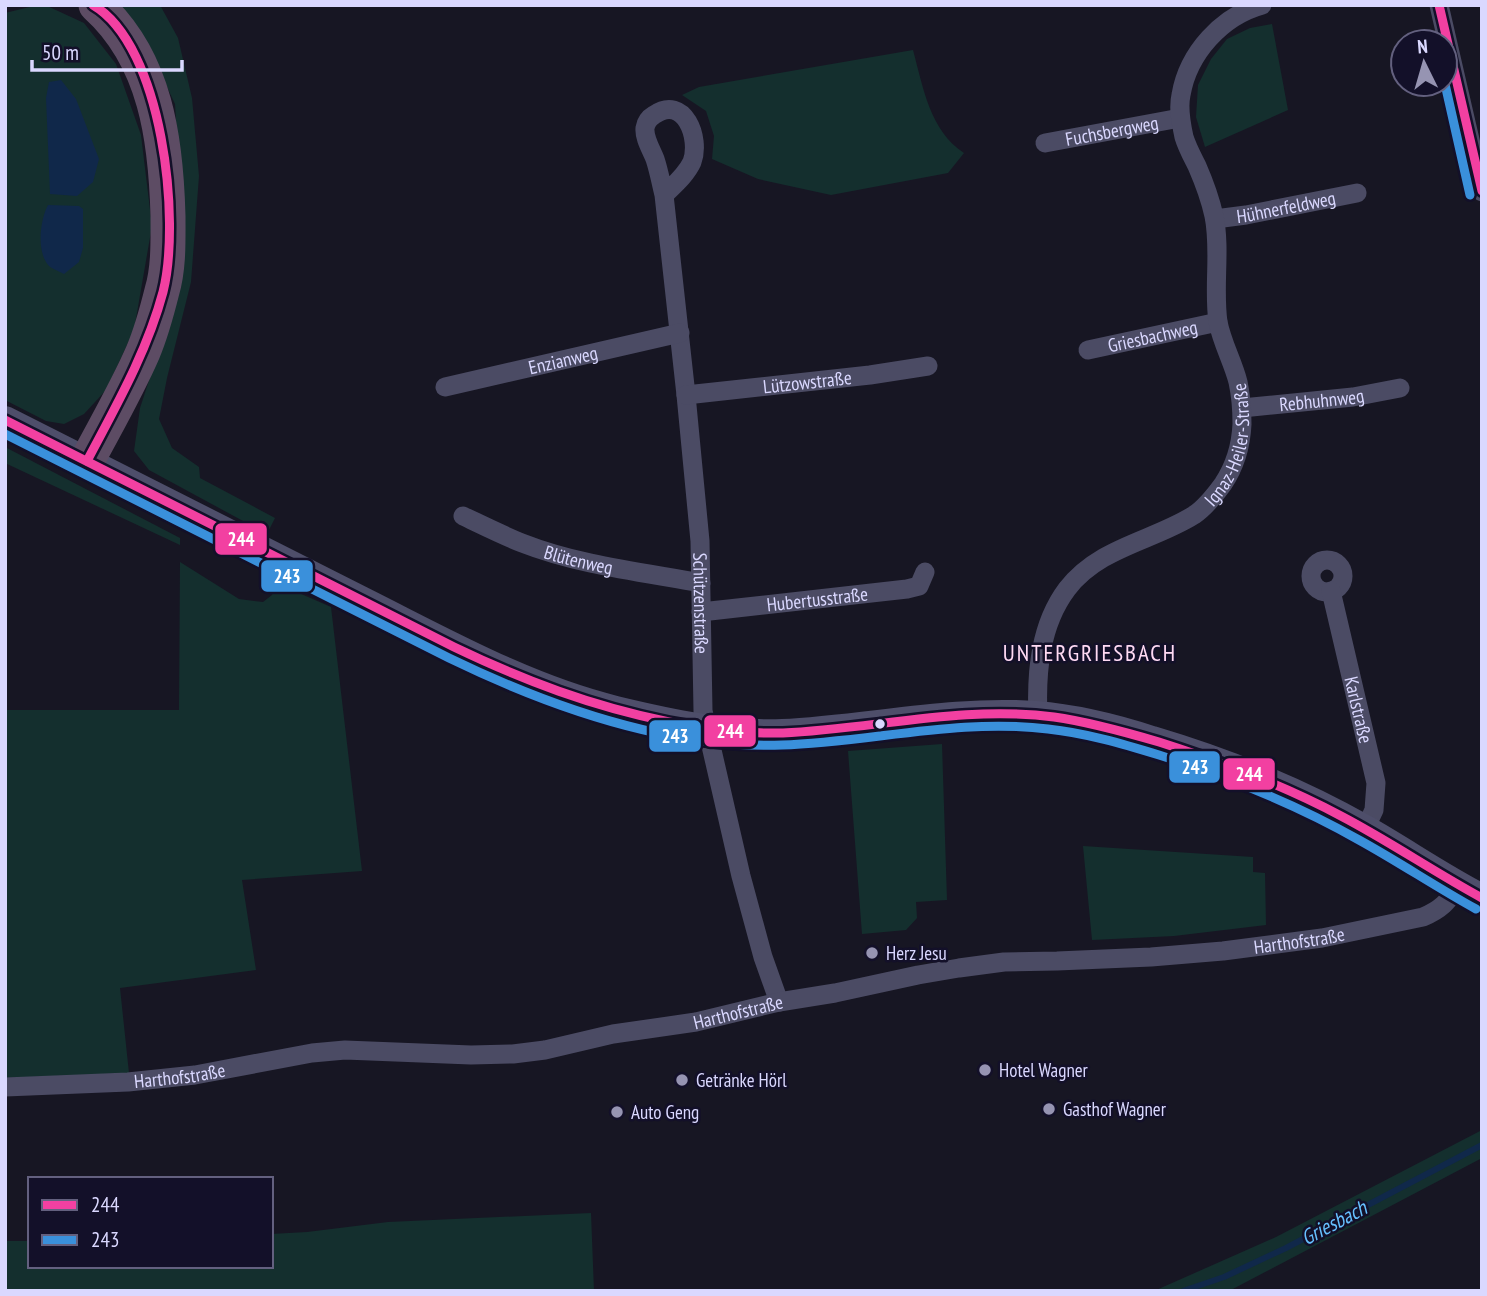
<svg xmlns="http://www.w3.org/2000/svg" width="1487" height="1296" font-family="'PT Sans Narrow',sans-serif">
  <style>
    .green { fill: #142f2e }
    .water { fill: #10284a }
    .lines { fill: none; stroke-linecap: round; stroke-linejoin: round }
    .stream { stroke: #10284a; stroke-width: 6 }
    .street { stroke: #4b4b64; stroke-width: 19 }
    .secondary { stroke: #4e4e6a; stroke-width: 28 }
    .highway { stroke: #5d4c64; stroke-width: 35 }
    .bus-1-casing { stroke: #131029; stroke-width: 14 }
    .bus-2-casing { stroke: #131029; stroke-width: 14 }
    .bus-1 { stroke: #f240a1; stroke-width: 9 }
    .bus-2 { stroke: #3a90db; stroke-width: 9 }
    .bus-dot { fill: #dad8ff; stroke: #131029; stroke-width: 2.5 }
    .poi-dot { fill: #9694b2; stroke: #131029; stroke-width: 2.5 }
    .labels { text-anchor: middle; stroke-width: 5; stroke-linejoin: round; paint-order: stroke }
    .street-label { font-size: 19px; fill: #dad8ff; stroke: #131029 }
    .poi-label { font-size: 19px; fill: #dad8ff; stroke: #131029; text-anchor: start }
    .water-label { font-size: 21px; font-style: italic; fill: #66c0ff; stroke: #131029 }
    .quarter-label { font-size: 23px; letter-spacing: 2px; fill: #ffdaf3; stroke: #131029 }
    .line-badge { stroke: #131029; stroke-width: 2.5 }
    .badge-label { font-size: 19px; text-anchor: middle; font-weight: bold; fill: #fff }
  </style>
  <rect width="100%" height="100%" fill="#171623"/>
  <!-- green -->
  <g class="green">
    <path d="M38,5h7l39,18 32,41 25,71 11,91 -18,104 -28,60 -22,24 -20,10 -18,-3 -41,-21v-387z"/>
    <path d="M120,5h40l18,33 14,60 7,78 -8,106 -24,96 -8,41 13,29 27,19 1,11 75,40 -8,16 -118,-64 -15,-19 6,-43 33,-101 10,-74 -8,-129 -30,-64z"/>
    <path d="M1272,24l16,86 -83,37 -9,-30 2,-32 13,-26 16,-20 23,-11z"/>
    <path d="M913,50c10,37 17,81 51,103l-16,20 -117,22 -73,-16 -46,-20 2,-23 -8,-25 -24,-16 17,-8z"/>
    <path d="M5,447l175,91v7l-175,-82z"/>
    <path d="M180,562l59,37 24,3 9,-7 4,-12 55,24 31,264 -120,9 14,90 -136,18 9,85 -124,5v-368h174z"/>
    <path d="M942,744l5,156 -31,2 1,16 -11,12 -44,4 -14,-183z"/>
    <path d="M1083,846l170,11v15l12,1 1,52 -92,11 -82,4z"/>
    <path d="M1482,1130v28l-253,133h-75l122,-54z"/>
    <path d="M591,1213l3,78h-589v-50h25v25h241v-32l36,-2 81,-10z"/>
  </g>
  <!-- water -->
  <g class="water">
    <path d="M61,80l15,19 23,60 -6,23 -16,14 -27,-2 -4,-96 3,-16z"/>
    <path d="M48,205l31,1 4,3v39l-4,14 -15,12c-5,-3 -12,-5 -15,-8 -13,-14 -9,-46 -1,-61z"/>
  </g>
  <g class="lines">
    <!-- stream -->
    <path class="stream" d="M1183,1291l41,-14 62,-29 196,-103"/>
    <!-- street -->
    <g class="street">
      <path d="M1439,5l43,187"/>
      <path id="s1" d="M1045,143l135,-25"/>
      <path id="s2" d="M664,195c10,-10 22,-20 28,-33 9,-24 -8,-68 -38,-47 -5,3 -8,7 -9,13 -1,10 6,21 10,31 4,12 6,24 9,36l22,200 14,146 3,170 38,165 22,81 16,45"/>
      <path id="s3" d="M1215,219l31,-4 111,-22"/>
      <path id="s4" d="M1088,350l130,-28"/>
      <path id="s5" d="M445,387l235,-54"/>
      <path id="s6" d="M686,395l184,-20 58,-9"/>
      <path id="s7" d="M1242,408l111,-11 47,-9"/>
      <path id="s8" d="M463,516c19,9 39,19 59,27 56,22 119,29 179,40"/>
      <circle cx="1327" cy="576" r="16"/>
      <path id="s9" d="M1331,591l45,192 -2,27 -9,19"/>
      <path id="s10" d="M701,612l206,-23 12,-3 6,-14"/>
      <path id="s11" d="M1038,716c-2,-44 2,-91 29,-127 32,-42 86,-48 127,-74 12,-8 21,-20 29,-31 12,-18 18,-38 19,-60 0,-14 -1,-28 -4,-42 -5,-20 -16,-39 -20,-60 -5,-35 3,-72 -4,-106 -4,-18 -10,-34 -17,-50 -5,-10 -10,-19 -13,-29 -3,-14 -6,-29 -3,-42 7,-42 41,-79 81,-90"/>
      <path id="s12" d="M5,1087l123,-5 67,-7 117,-22 33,-3 126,5 42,-1 32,-4 68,-16 83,-12 83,-20 56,-9 83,-18 41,-7 45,-6 53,-1 94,-4 72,-6 99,-13 101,-21c19,-8 24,-15 36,-31"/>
    </g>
    <!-- secondary -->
    <path class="secondary" d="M5,420c119,60 237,120 356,180 82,41 165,88 255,110 54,13 110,25 166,23 85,-4 168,-24 254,-18 39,3 79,13 116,25 74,22 146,51 213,89 39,22 76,48 117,69"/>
    <!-- highway -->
    <path class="highway" d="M87,461c19,-36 40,-72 56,-109 8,-19 14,-41 19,-61 7,-24 6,-50 6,-75 -2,-76 -12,-157 -72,-211"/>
    <defs>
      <g id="bus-1">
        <path d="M1439,5l43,186"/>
        <path d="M5,420l449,227c71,34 137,59 215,75 37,7 76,12 114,11 90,-4 180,-28 271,-16 36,5 71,15 105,25 63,20 124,43 182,74 48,25 93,56 141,82"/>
        <path d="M87,461c29,-55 60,-109 76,-169 18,-71 0,-246 -70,-287"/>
      </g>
      <g id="bus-2">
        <path d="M1445,84l25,111"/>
        <path d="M5,434l444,224c101,49 220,91 333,87 89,-3 177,-27 266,-16 38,4 75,15 111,26 69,22 137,49 200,85 40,22 77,47 117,69"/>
      </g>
    </defs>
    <!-- bus-1 casing -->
    <use href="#bus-1" class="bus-1-casing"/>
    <!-- bus-2 casing -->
    <use href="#bus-2" class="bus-2-casing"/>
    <!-- bus-1 -->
    <use href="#bus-1" class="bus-1"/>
    <!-- bus-2 -->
    <use href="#bus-2" class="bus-2"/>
  </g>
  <!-- markers -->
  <circle class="bus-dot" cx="880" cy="724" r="6"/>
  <g class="poi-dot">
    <circle cx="872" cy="953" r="7"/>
    <circle cx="985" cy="1070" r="7"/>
    <circle cx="682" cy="1080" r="7"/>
    <circle cx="1049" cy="1109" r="7"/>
    <circle cx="617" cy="1112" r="7"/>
  </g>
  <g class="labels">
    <!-- street labels -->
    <g class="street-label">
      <text dy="7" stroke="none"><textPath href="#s1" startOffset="68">Fuchsbergweg</textPath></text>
      <text dy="7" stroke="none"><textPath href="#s3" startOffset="72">Hühnerfeldweg</textPath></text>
      <text dy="7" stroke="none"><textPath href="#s4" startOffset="66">Griesbachweg</textPath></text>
      <text dy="7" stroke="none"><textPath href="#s5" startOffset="121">Enzianweg</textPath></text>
      <text dy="7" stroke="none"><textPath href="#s6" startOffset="122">Lützowstraße</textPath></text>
      <text dy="7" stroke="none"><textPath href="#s7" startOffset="80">Rebhuhnweg</textPath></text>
      <text dy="7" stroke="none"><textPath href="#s11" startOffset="364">Ignaz-Heiler-Straße</textPath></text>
      <text dy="7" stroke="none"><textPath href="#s8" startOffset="124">Blütenweg</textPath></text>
      <text dy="7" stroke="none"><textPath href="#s10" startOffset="117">Hubertusstraße</textPath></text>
      <text dy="7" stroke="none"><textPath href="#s2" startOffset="621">Schützenstraße</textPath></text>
      <text dy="7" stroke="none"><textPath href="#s9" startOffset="122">Karlstraße</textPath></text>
      <text dy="7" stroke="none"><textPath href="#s12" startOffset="1307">Harthofstraße</textPath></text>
      <text dy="7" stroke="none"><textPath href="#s12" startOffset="740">Harthofstraße</textPath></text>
      <text dy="7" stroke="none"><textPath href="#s12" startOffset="175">Harthofstraße</textPath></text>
    </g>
    <!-- poi labels -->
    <g class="poi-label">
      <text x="886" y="960">Herz Jesu</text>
      <text x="999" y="1077">Hotel Wagner</text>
      <text x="696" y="1087">Getränke Hörl</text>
      <text x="1063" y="1116">Gasthof Wagner</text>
      <text x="631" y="1119">Auto Geng</text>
    </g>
    <!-- water labels -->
    <g class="water-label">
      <text transform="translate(1334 1223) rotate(-28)" y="7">Griesbach</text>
    </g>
    <!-- quarter labels -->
    <g class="quarter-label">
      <text x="1090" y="661">UNTERGRIESBACH</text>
    </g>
  </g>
  <g class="line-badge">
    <rect x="214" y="522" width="54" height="34" rx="7" fill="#f240a1"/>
    <rect x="260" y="559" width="54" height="34" rx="7" fill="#3a90db"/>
    <rect x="703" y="714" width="54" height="34" rx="7" fill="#f240a1"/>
    <rect x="648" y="719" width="54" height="34" rx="7" fill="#3a90db"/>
    <rect x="1168" y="750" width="53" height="34" rx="7" fill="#3a90db"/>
    <rect x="1222" y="757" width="54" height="34" rx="7" fill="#f240a1"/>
  </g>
  <g class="badge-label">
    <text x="241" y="546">244</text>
    <text x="287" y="583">243</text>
    <text x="730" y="738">244</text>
    <text x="675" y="743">243</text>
    <text x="1195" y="774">243</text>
    <text x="1249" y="781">244</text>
  </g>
  <!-- border -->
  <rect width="1487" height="1296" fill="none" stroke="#dad8ff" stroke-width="14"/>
  <!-- legend -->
  <rect x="28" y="1177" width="245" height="91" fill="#131029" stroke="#63607f" stroke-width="2"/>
  <rect x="42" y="1200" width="35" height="10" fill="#f240a1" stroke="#63607f" stroke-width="2"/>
  <text x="91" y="1212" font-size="21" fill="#dad8ff">244</text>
  <rect x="42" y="1235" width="35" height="10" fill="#3a90db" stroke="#63607f" stroke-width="2"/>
  <text x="91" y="1247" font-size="21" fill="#dad8ff">243</text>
  <!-- north arrow -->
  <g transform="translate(1424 63) rotate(355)"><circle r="33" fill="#131029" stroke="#63607f" stroke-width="2"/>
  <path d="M0-5L12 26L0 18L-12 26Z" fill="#9694b2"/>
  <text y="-10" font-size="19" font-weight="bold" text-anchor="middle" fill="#dad8ff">N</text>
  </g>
  <!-- scale -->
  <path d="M32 60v10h150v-10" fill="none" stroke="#dad8ff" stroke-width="3.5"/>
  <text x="42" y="60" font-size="21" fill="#dad8ff" stroke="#131029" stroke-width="5" paint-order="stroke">50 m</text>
</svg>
